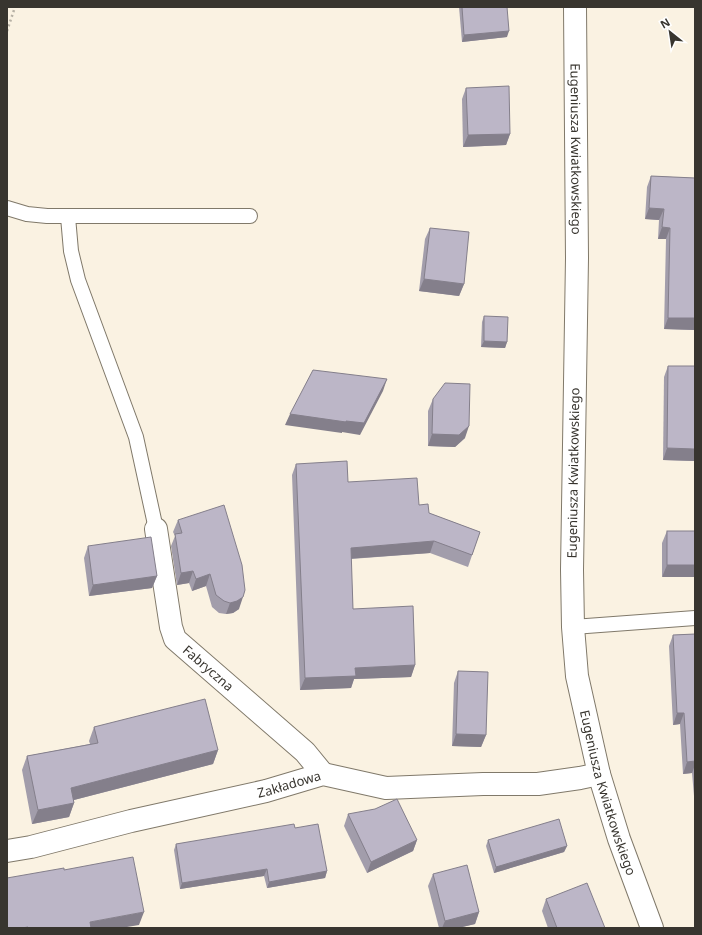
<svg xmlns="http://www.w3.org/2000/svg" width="702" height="935" font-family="'Noto Sans',sans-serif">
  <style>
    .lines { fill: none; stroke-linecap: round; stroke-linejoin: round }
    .service-casing { stroke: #80796a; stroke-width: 16 }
    .minor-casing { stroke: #80796a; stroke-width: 24 }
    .tertiary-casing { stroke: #80796a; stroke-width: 24 }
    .path { stroke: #b7b1a5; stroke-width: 2.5; stroke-dasharray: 2 3; stroke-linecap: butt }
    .service { stroke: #fff; stroke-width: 14 }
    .minor { stroke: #fff; stroke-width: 22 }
    .tertiary { stroke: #fff; stroke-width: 22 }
    .wall { fill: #a29dab }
    .shaded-wall { fill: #847f8b }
    .building { fill: #bcb6c7; stroke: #847f8b }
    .labels { text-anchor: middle; stroke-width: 3.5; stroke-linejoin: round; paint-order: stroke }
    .street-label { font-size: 13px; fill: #38352f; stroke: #fff }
  </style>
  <rect width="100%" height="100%" fill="#faf2e2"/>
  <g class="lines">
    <defs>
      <g id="service">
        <path d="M7,208l20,6 20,2h203"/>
        <path d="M68,217l3,34 7,29 58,157 20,92"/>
        <path d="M573,627l122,-9"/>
      </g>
      <g id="minor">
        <path id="s1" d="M156,529l15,98 4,12 130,113 18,22"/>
        <path id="s2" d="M7,851l24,-4 100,-26 135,-30 57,-17 63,14 97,-4h55l42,-6 19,-4"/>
      </g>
      <g id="tertiary">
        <path id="s3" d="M575,7l2,251 -5,312 1,57 4,49 22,98 20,65 33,89"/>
      </g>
    </defs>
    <!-- service casing -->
    <use href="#service" class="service-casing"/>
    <!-- minor casing -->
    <use href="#minor" class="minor-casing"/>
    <!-- tertiary casing -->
    <use href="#tertiary" class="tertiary-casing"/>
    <!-- path -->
    <path class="path" d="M7,31l8,-24"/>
    <!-- service -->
    <use href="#service" class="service"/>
    <!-- minor -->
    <use href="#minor" class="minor"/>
    <!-- tertiary -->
    <use href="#tertiary" class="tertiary"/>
  </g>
  <!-- wall -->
  <g class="wall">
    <path d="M459,7h48v30l-45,5z"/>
    <path d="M466,88l44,46 -4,11 -43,2 -1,-48z"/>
    <path d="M651,176l44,2v152l-31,-1 2,-90h-8l1,-19 -14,-1 2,-32z"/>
    <path d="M430,228l34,56 -5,12 -40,-5 6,-52z"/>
    <path d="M484,316l23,26 -2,6 -24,-1 1,-25z"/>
    <path d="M668,366l27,95 -32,-1 1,-83z"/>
    <path d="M433,399l32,39 -10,9 -27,-1v-35z"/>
    <path d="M296,464l52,18 71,23 10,8 51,19 -12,35 -38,-14 -79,6 2,50 62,56 -4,12 -57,2 -3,9 -51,2 -8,-215z"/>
    <path d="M178,520l61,89 -6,4 -7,1 -7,-1 -7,-6 -6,-21 -14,5 -3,-8 -12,2 -6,-39 4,-10 -2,-4z"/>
    <path d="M667,531h28l-33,46v-34z"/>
    <path d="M88,546l69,30 -5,12 -63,8 -5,-38z"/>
    <path d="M695,634v162h-1l-2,-23 -9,1 -3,-50 -7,1 -4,-79 4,-11z"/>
    <path d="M458,671l28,64 -5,12 -29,-1 2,-63z"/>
    <path d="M94,727l124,23 -5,14 -139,36v3l-5,14 -37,7 -10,-54 5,-14 63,-12 -1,-3z"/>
    <path d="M348,814l69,26 -4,11 -46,22 -23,-47z"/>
    <path d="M295,828l32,43 -2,7 -58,10 -3,-12 -84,13 -6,-39 2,-6z"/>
    <path d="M488,840l79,6 -3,6 -70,21 -8,-27z"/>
    <path d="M433,874l46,38 -4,12 -17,4h-19l-11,-42z"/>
    <path d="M546,899l59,29h-57l-6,-17z"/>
  </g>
  <!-- shaded-wall -->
  <g class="shaded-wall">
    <path d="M509,31l-2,6 -45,5 2,-7z"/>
    <path d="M510,134l-4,11 -43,2 5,-12z"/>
    <path d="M649,208l15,1 -5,11 -14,-1z"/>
    <path d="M662,227l8,1 -4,11h-8z"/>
    <path d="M424,279l40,5 -5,12 -40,-5z"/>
    <path d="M668,318h27v12l-31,-1z"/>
    <path d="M484,341l23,1 -2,6 -24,-1z"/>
    <path d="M387,379l-4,12 -23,44 -18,-3v1l-57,-8 5,-11z"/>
    <path d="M469,426l-4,12 -10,9 -27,-1 4,-12z"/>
    <path d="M667,448l28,1v12l-32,-1z"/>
    <path d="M434,541l-4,12 -84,6 5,-11z"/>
    <path d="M667,565h28v12h-33z"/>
    <path d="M193,571l-4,12 -12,2 4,-12z"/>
    <path d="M210,574l-4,12 -14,5 4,-12z"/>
    <path d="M157,576l-5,12 -63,8 4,-11z"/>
    <path d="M243,597l-4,12 -6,4 -7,1 4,-11z"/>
    <path d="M415,665l-4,12 -57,2 -3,9 -51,2 5,-12 50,-10z"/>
    <path d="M677,713h7l-4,11 -7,1z"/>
    <path d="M456,734l30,1 -5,12 -29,-1z"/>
    <path d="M218,750l-5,14 -147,38 5,-14z"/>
    <path d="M695,761v4l-3,8 -9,1 4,-12z"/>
    <path d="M74,803l-5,14 -37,7 6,-14z"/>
    <path d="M417,840l-4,11 -46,22 4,-11z"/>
    <path d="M567,846l-3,6 -70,21 2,-6z"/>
    <path d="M267,869l-3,7 -84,13 2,-6z"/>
    <path d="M327,871l-2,7 -58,10 2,-6z"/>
    <path d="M144,912l-5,13 -18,3h-34l3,-6z"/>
    <path d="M479,912l-4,12 -17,4h-16l3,-7z"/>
  </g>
  <!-- building -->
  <g class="building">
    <path d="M462,7h45l2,24 -45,4z"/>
    <path d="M509,86l1,48 -42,1 -2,-47z"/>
    <path d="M651,176l44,2v140h-27l2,-90 -8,-1 2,-18 -15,-1z"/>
    <path d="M430,228l39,4 -5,52 -40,-5z"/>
    <path d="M484,316l24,1 -1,25 -23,-1z"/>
    <path d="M668,366h27v83l-28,-1z"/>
    <path d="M313,370l74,9 -23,44 -18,-2v1l-56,-8z"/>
    <path d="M445,383l25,1 -1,42 -10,9 -27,-1 1,-35z"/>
    <path d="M347,461l1,21 69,-4 2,27 9,-1 1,9 51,19 -8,23 -38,-14 -83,7 2,61 60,-3 2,59 -60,3 1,8 -51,2 -9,-214z"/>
    <path d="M224,505l18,60 3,25 -2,7 -6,4 -7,2 -6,-2 -8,-6 -6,-21 -14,5 -3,-8 -12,2 -6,-39 7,-1 -4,-13z"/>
    <rect x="667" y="531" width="28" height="34"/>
    <path d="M151,537l6,39 -64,9 -5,-39z"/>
    <path d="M695,634v127l-8,1 -3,-49h-7l-4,-78z"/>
    <path d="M458,671l30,1 -2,63 -30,-1z"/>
    <path d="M205,699l13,51 -147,38 3,15 -36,7 -11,-54 71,-13 -4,-16z"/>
    <path d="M397,799l20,41 -46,22 -23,-48 27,-5z"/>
    <path d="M559,819l8,27 -71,21 -8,-27z"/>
    <path d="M294,824l1,4 23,-4 9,47 -58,11 -2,-13 -85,14 -6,-39z"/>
    <path d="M133,857l11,55 -54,10 1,6h-63v-1l-6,1h-15v-50l57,-10v2z"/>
    <path d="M467,865l12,47 -34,9 -12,-47z"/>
    <path d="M587,883l18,45h-48l-11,-29z"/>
  </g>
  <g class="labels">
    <!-- street labels -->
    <g class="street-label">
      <text dy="5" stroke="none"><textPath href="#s3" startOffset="142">Eugeniusza Kwiatkowskiego</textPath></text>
      <text transform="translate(573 473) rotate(-89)" y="5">Eugeniusza Kwiatkowskiego</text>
      <text dy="5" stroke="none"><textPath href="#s1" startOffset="156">Fabryczna</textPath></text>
      <text dy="5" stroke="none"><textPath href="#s2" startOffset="290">Zakładowa</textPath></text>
      <text dy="5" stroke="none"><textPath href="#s3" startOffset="790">Eugeniusza Kwiatkowskiego</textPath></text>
    </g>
  </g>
  <!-- border -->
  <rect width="702" height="935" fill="none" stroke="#38352f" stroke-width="16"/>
  <!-- north arrow -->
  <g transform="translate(670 32) rotate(330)" stroke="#ffffff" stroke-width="3" paint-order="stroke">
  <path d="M0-3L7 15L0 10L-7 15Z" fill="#38352f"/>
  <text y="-6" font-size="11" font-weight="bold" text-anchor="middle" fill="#38352f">N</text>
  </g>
</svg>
